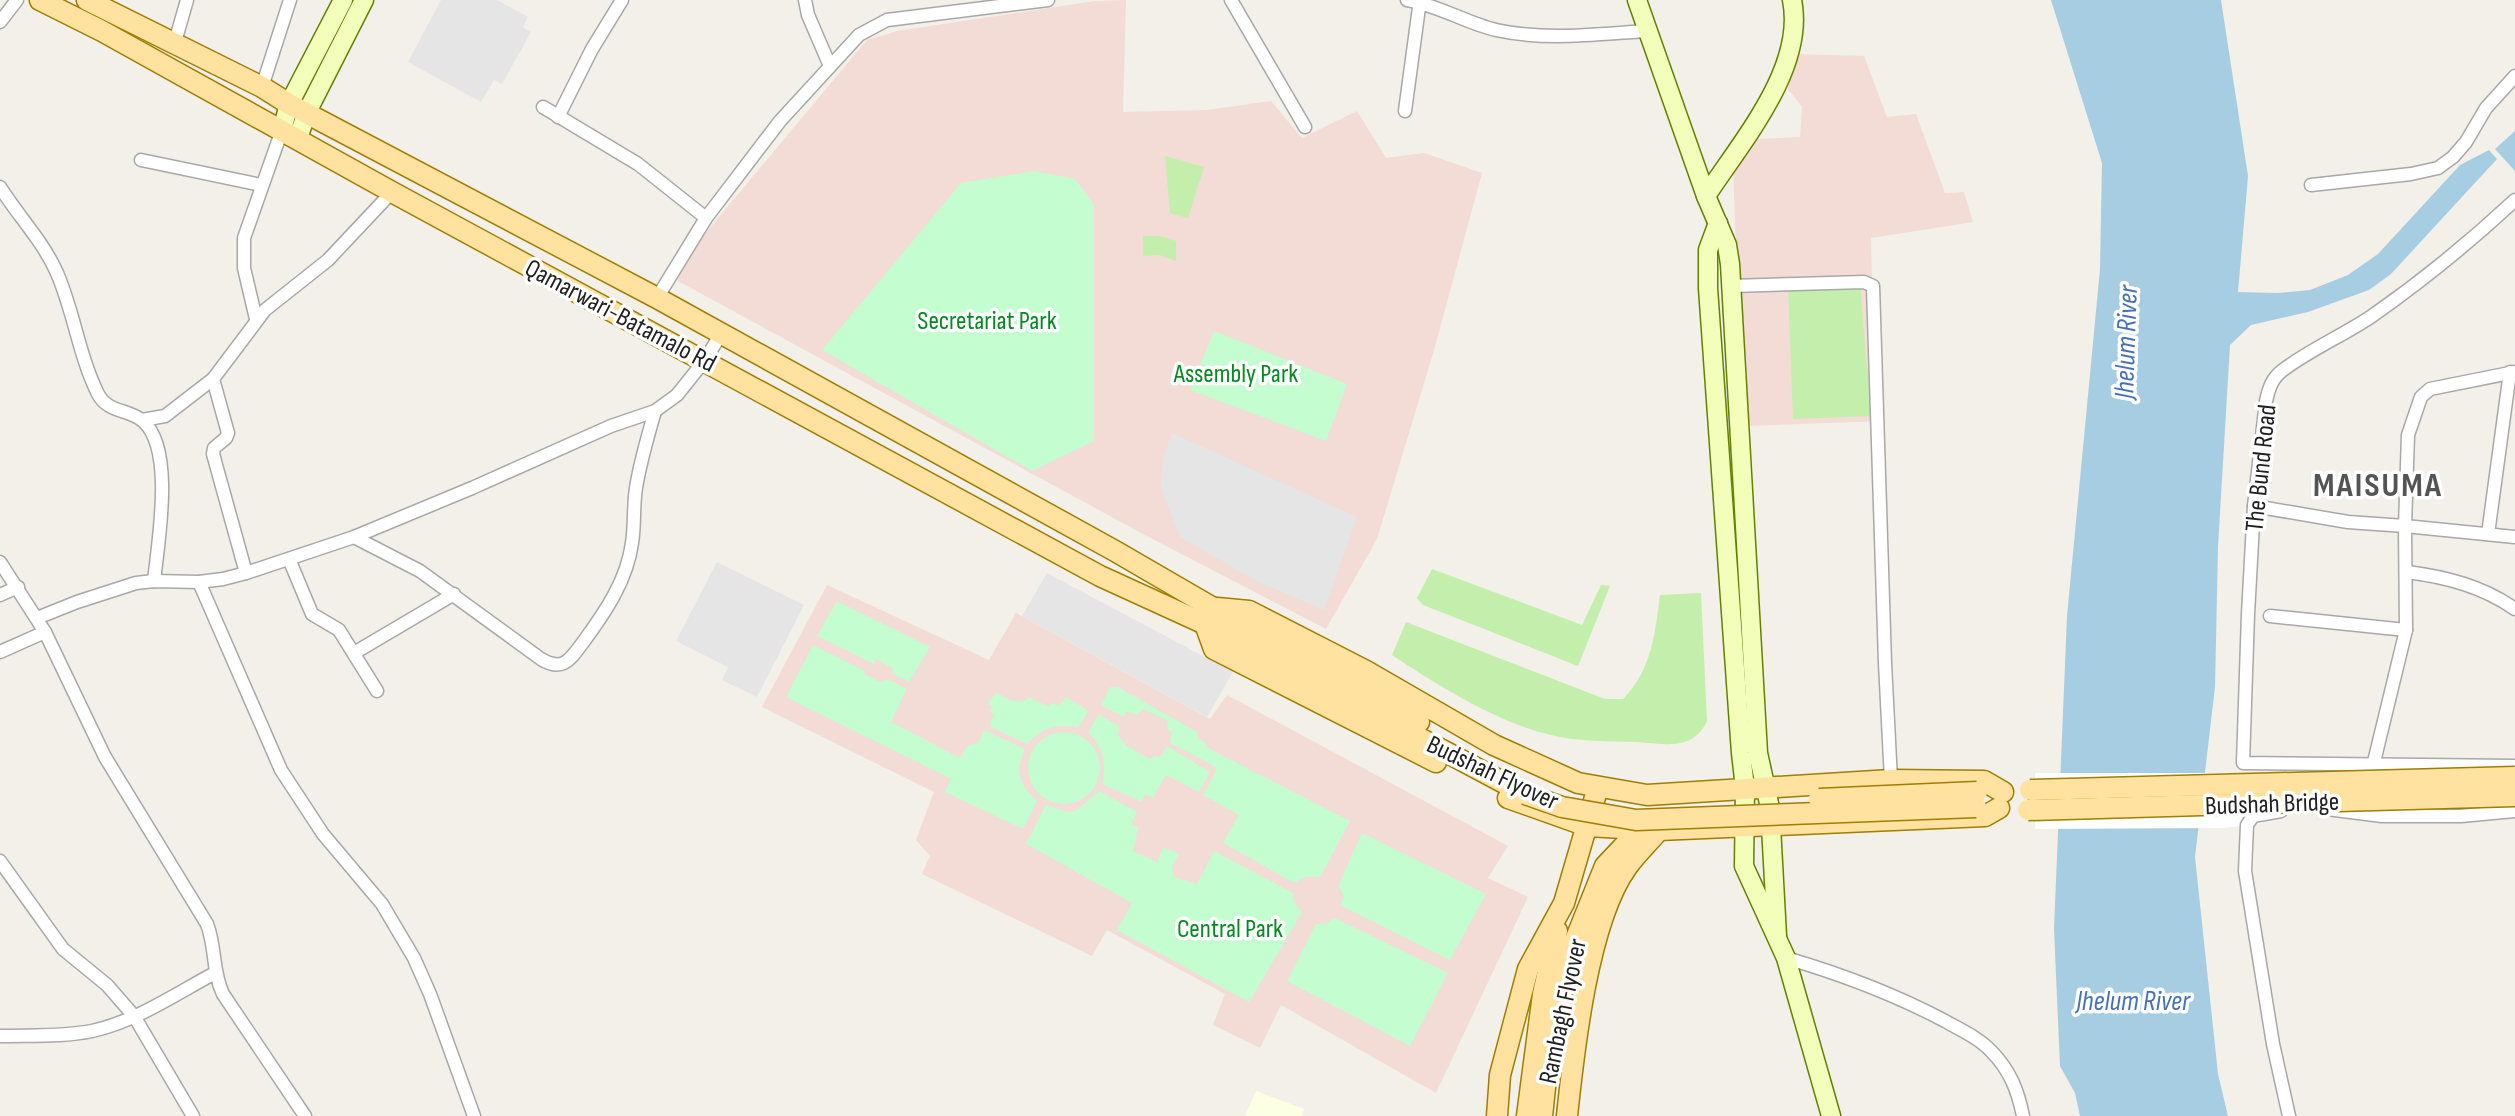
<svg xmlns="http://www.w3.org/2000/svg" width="2515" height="1116" font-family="'Sofia Sans Condensed',sans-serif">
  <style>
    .commercial { fill: #f3dbd6 }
    .education { fill: #fcffe4 }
    .grass { fill: #c4eeab }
    .park { fill: #c4fdcf }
    .parking { fill: #e5e5e5 }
    .water { fill: #a6cde2 }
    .pier { fill: #fff }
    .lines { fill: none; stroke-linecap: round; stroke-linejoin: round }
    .street-casing { stroke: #a8a8a8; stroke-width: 15 }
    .secondary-casing { stroke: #628100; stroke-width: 21 }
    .primary-casing { stroke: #9f7e00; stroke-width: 23 }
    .street { stroke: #fff; stroke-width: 12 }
    .secondary { stroke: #f2feba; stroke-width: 18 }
    .primary { stroke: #ffe2a0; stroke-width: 20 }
    .primary-bridge-casing { stroke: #9f7e00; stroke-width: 23; stroke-linecap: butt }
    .primary-bridge { stroke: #ffe2a0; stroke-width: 20 }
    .labels { text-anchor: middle; stroke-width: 7; stroke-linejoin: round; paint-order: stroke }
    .street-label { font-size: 26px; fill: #212121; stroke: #fff }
    .park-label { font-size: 26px; fill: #058a21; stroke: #fff }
    .water-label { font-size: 28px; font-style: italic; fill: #4671b9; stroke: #fff }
    .district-label { font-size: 34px; font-weight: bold; letter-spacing: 2px; fill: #545454; stroke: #fff }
  </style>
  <rect width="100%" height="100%" fill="#f2f0e8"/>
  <!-- commercial -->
  <g class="commercial">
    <path d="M1126,0l-3,112 84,-2 64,-9 31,37 55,-27 29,47 38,-5 58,20 -48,177 -57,189 -51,90 -183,-95 -465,-253 1,-16 188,-225 30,-9 198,-30z"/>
    <path d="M1797,54l67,2 23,61 29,-3 29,79 19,-1 9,30 -102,16 1,46 10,137 -135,5 -10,-151 -4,-108 24,-28 43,-2 2,-30 -14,-18z"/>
    <path d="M827,585l162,75 27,-47 194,106 17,-24 281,151 -20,32 40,19 -92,196 -155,-88 -21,43 -47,-23 12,-31 -118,-64 -15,26 -170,-82 8,-18 -14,-16 18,-48 -172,-85z"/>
  </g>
  <!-- education -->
  <path class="education" d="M1256,1091l48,18 -2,7h-57z"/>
  <!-- grass -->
  <g class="grass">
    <path d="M1165,156l39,11 -16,51 -18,-5z"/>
    <path d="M1143,236h17l16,5v20l-16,-6 -17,1z"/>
    <path d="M1860,284l11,132 -78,3 -5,-134z"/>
    <path d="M1432,569l150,56 19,-40 9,1 -32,80 -155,-61 -6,-7z"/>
    <path d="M1701,593l6,128c-14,30 -41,23 -70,21 -28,-1 -58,0 -86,-7 -55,-13 -112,-49 -159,-80l14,-33 199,77h18c29,-29 32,-66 37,-104z"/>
  </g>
  <!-- park -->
  <g class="park">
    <path d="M1034,171l41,8 19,26v236l-62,30 -210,-121 139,-167z"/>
    <path d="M1214,331l133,53 -21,57 -136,-51z"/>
    <path d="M837,601l93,46 -21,35 -16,-8v-5l-17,-10 -2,5 -57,-28z"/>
    <path d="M813,645l52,26 -1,3 16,8 8,-3 19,10 -16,33 69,36 8,-13 10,-2 6,-13 41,19c-11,24 -6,35 12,52l-14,28 -78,-37 6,-13 -165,-82z"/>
    <path d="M1110,687h8l79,45 1,7 9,5 -1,3 144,74 -30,56h-15l-11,6 -71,-40 16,-28 -36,-20 12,-22 1,-6 -46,-24 2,-10 -5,-5 1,-7 -25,-12 -6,6 -10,-4 -3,6 -23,-12z"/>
    <path d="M996,692l14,8 13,2 5,-5 20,9 4,-3 7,2 7,-8 23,14 -11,16c-22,-3 -35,0 -51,17l-38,-18 5,-11 -4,-4 2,-5 -4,-2z"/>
    <path d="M1099,714l21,13 -3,7 9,11 24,14 4,-3 7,1 6,-11 43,26 -11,20 -33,-17 -13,23 -8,-4 -3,8 -40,-18c5,-20 1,-37 -14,-52z"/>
    <circle cx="1064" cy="768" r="36"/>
    <path d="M1099,791l38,21 -5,12 6,3 -5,24 24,11 7,-15 15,7 -7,13 2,10 23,7 17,-33 79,42 1,9 8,10 -53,90 -132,-72 15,-27 -106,-59 20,-40c34,16 29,5 53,-13z"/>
    <path d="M1362,833l124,61 -36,66 -110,-55 4,-9 -6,-10z"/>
    <path d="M1335,918l113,55 -38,73 -123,-65 29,-57 13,-1 2,-4z"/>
  </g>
  <!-- parking -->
  <g class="parking">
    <path d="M441,0h56l31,17 -5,10 8,5 -29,52 -8,-4 -13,22 -73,-40z"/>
    <path d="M1172,433l185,84 -33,93 -66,-28 -78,-45 -19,-48 2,-31z"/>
    <path d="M717,562l87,43 -47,92 -35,-17 6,-13 -52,-26z"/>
    <path d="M1047,573l186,99 -26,45 -185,-101z"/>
  </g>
  <!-- water -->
  <g class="water">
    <path d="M2051,0h170l27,176 -10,116 40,1 32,-3 38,-15 30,-21 82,-89 29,-15 8,9 -106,115 -22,16 -61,22 -57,13 -21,20 -12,202 -3,140 -20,170 23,217 10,42h-148l-5,-23 -15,-27 -6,-137 13,-313 33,-347 2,-106z"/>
    <path d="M2515,131v40l-20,-22z"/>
  </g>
  <!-- pier -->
  <path class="pier" d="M2035,773h370l-4,35 -127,7 -14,9 -37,4 -188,1z"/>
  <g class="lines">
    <defs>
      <g id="street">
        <path d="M805,0l3,15 22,51"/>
        <path d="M1231,0l74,127"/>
        <path d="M1407,0c31,5 59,23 89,30 50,11 101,4 151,1"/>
        <path d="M0,22l17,-22"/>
        <path d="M175,42l12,-42"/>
        <path d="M262,87l28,-87"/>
        <path d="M543,107l95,57 68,54"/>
        <path d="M1405,111l15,-111"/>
        <path d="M558,117l34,-68 30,-49"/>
        <path d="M141,160l120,25"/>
        <path d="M2311,185l100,-11 27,-6 15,-11 13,-15 20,-34 29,-32"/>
        <path d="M0,187c18,29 43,54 57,86 17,39 22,83 41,121 10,19 31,15 45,27 32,28 15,121 11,160"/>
        <path d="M2515,200c-45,42 -93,81 -143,116 -28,19 -61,33 -89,54 -11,8 -14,18 -17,31l-12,105 -6,108 -5,149 272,3"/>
        <path d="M1732,286l132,-4 9,4 12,377 6,117"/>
        <path d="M657,298l49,-80 74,-97 79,-86 28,-15 161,-20"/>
        <path d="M256,319l-12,-51v-30l38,-108"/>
        <path d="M142,420l23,-4 48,-37"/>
        <path d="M2254,506l94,16 57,4 110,11"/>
        <path d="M2488,534l22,-162"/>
        <path d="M354,537l66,34 121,88c23,14 30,-1 43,-18 22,-30 43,-61 48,-98 3,-18 1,-37 4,-55 4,-26 12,-52 19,-77"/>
        <path d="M289,559l23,55 27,16 38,61"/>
        <path d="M0,562l45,70 60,125 102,167c9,23 5,47 16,70l82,122"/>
        <path d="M2407,572c39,5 75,14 108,37"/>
        <path d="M246,573l-33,-119 1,-6 12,-10 2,-5 -15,-54 52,-69 63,-50 64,-68"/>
        <path d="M199,582l82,188 42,64 59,70 32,54 16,36 44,122"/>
        <path d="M0,595l18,-8"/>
        <path d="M2270,616l136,14"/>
        <path d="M37,618l40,-16 59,-19 18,-2 45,1 24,-3 23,-6 108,-36 118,-49 139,-62 44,-15 22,-16 28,-35 16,-26"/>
        <path d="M0,652l45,-20"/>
        <path d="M354,653l100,-59"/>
        <path d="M2373,766l33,-136 -1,-104 3,-91 13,-38 9,-8 85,-17"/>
        <path d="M2327,809l55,7h79l54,-5"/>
        <path d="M2281,811l-28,5 -6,9 -2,46 28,173 16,72"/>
        <path d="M0,861l63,88 44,36 27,31 59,100"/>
        <path d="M1786,958c55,16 108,36 159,63 16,9 34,17 46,30 19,19 27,40 32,65"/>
        <path d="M0,1036c30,-1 63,1 92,-5 43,-9 85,-38 123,-58"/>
      </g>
      <g id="secondary">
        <path d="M1637,0l69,196 21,49 3,19 28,489 12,55 7,128"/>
        <path d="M282,130l7,-26 54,-104"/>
        <path d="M298,138l9,-26 57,-112"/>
        <path d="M1706,196c35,-54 100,-128 86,-196"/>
        <path d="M1718,223l-10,27v38l33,465 4,35 -1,78 42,92 45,158"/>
      </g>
      <g id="primary">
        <path d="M40,0l62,31 290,161 708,384 105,48 320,170"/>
        <path d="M87,0l175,87 27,17 368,194 458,253 124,72 180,99"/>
        <path d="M1217,608l32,3 117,60 128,74 84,38 69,12 244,-15 93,1 19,11"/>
        <path d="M1205,624l9,25 222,113"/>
        <path d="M1508,798l79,28 72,4 326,-14 14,-8"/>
        <path d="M1497,1116l3,-41 28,-106 36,-66 34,-116"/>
        <path d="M1527,1116l16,-122 14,-63"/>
        <path d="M1542,1116l6,-56 22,-107 35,-87 35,-37"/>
        <path d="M1567,1116c7,-67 21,-195 60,-249 9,-13 22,-25 32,-37"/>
      </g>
    </defs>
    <!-- street casing -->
    <use href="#street" class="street-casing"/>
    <!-- secondary casing -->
    <use href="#secondary" class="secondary-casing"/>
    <!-- primary casing -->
    <use href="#primary" class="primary-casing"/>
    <!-- street -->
    <use href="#street" class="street"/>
    <!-- secondary -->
    <use href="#secondary" class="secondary"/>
    <!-- primary -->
    <use href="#primary" class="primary"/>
    <defs>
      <g id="primary-bridge">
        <path d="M2030,790l485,-13"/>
        <path d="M1525,794l37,13 74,13 340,-13"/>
        <path d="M1819,799l158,-7"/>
        <path d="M2028,810l487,-14"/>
      </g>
    </defs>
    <!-- primary-bridge casing -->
    <use href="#primary-bridge" class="primary-bridge-casing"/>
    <!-- primary-bridge -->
    <use href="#primary-bridge" class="primary-bridge"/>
  </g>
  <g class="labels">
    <!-- street labels -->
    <g class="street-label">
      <text transform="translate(621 315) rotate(28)" y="9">Qamarwari-Batamalo Rd</text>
      <text transform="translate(2260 468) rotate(-84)" y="9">The Bund Road</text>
      <text transform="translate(1493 772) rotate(25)" y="9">Budshah Flyover</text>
      <text transform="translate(2272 803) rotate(-2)" y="9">Budshah Bridge</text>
      <text transform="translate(1562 1011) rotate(-78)" y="9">Rambagh Flyover</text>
    </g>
    <!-- park labels -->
    <g class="park-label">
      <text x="987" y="329">Secretariat Park</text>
      <text x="1236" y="382">Assembly Park</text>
      <text x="1230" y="937">Central Park</text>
    </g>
    <!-- water labels -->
    <g class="water-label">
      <text transform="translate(2125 342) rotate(-88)" y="10">Jhelum River</text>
      <text x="2133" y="1010">Jhelum River</text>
    </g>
    <!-- district labels -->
    <g class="district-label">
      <text x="2378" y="496">MAISUMA</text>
    </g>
  </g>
</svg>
